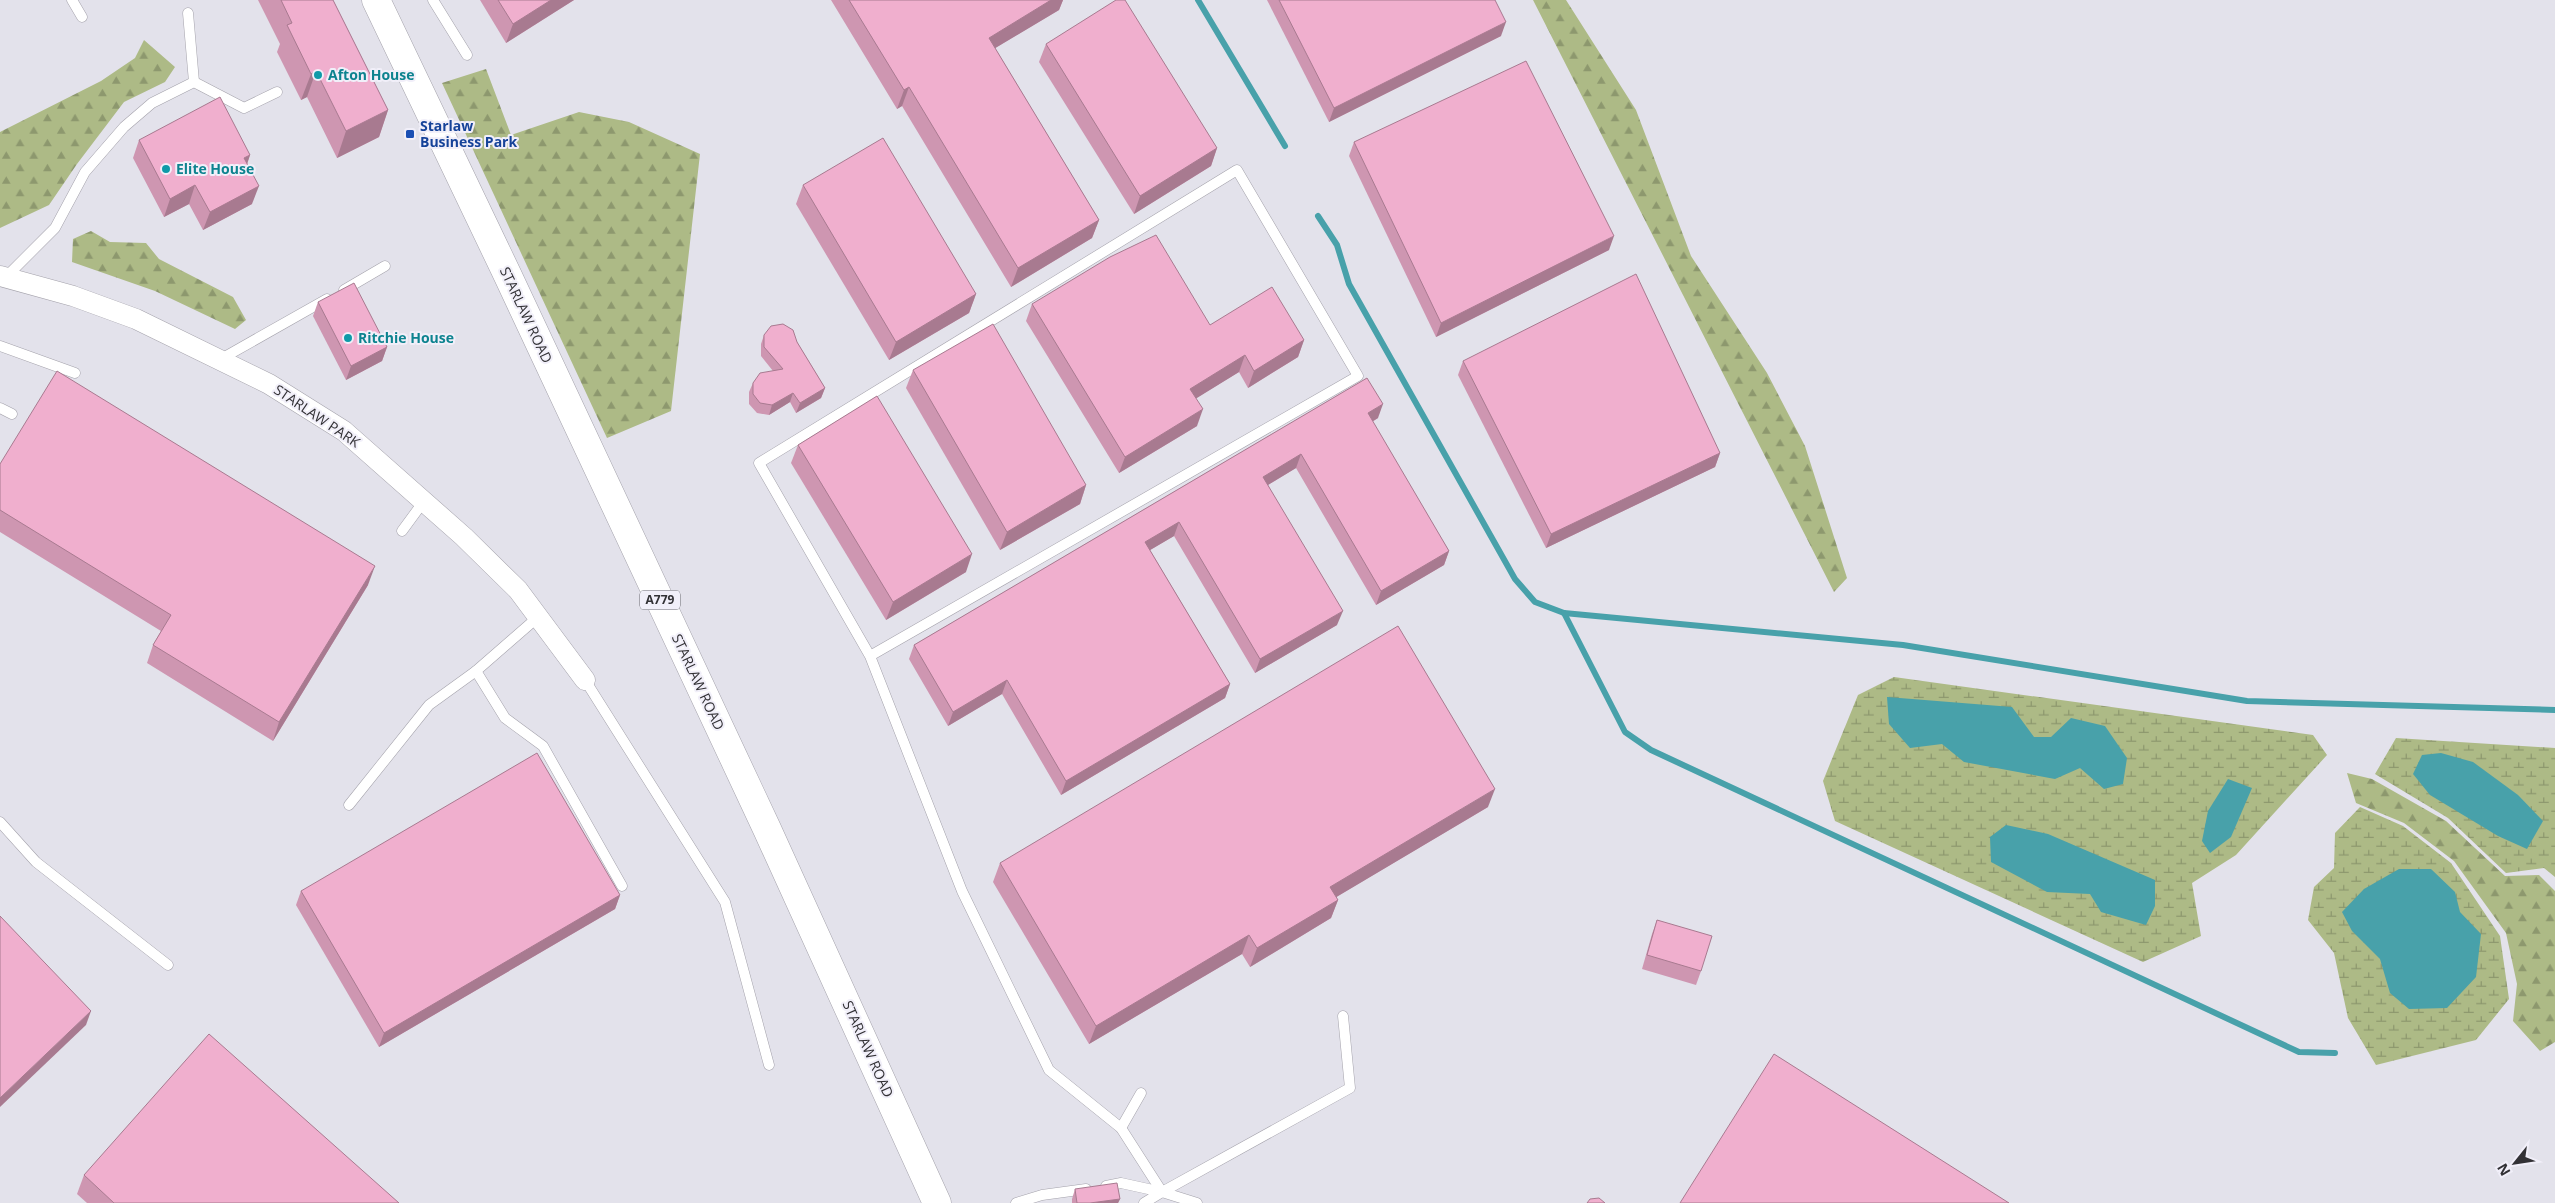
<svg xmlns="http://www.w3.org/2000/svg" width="2555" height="1203" font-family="'Open Sans',sans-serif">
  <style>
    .forest { fill: url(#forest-firs) }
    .wetland { fill: url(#wetland-marsh) }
    .water { fill: #48a1aa }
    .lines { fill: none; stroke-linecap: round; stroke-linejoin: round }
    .stream { stroke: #48a1aa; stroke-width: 6 }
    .service-casing { stroke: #a4a2ab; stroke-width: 11 }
    .minor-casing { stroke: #a4a2ab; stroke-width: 21 }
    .primary-casing { stroke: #a4a2ab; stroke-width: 29 }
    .service { stroke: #fff; stroke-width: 10 }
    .minor { stroke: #fff; stroke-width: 20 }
    .primary { stroke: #fff; stroke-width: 28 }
    .wall { fill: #ce96b1 }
    .shaded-wall { fill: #a87a90 }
    .building { fill: #f0afce; stroke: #a87a90 }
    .culture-dot { fill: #0f9aa8; stroke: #f1eff9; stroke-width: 2 }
    .transit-dot { fill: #1a4fb4; stroke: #f1eff9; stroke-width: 2 }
    .labels { text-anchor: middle; stroke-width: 4; stroke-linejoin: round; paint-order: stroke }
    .shield { fill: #f1eff9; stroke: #6b6a70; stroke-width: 1 }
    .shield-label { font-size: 12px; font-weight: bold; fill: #323135 }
    .culture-label { font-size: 14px; font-weight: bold; fill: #0d838f; stroke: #f1eff9; text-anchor: start }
    .transit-label { font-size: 14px; font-weight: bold; fill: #164399; stroke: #f1eff9; text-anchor: start }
    .street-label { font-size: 14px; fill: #323135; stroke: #f1eff9 }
  </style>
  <defs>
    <pattern id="forest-firs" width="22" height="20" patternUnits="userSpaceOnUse" patternTransform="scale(1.25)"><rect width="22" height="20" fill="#adba86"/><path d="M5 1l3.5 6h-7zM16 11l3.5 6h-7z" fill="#8d986e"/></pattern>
    <pattern id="wetland-marsh" width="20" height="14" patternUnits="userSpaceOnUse" patternTransform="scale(1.25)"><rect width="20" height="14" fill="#adba86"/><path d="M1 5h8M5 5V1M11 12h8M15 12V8" fill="none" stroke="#8d986e"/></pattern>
  </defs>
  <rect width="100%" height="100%" fill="#e3e2eb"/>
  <!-- forest -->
  <g class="forest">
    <path d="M1533,0h33l70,110 55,146 76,117 38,73 42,132 -13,14z"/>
    <path d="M144,40l31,27 -10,15 -41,20 -47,62 -28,41 -49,23v-96l101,-51 34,-23z"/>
    <path d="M486,69l25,66 68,-23 50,10 71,32 -29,257 -64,27 -165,-355z"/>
    <path d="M91,231l19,11 36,1 13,16 74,38 13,23 -11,9 -80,-38 -83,-29 1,-23z"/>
    <path d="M2347,773l25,6 74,42 59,55 34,-1 16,16v151l-15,9 -27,-30 4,-37 -11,-51 -52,-72 -50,-38 -48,-20z"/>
  </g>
  <!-- wetland -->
  <g class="wetland">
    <path d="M1894,677l419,58 14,20 -91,100 -44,28 9,53 -58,26 -308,-141 -12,-40 35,-86z"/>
    <path d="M2396,738l159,10v129l-11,-9 -38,5 -58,-55 -73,-44z"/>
    <path d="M2360,807l43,19 48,37 49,73 9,63 -33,41 -100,25 -28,-47 -14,-65 -26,-33 6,-33 20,-19 1,-35z"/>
  </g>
  <!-- water -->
  <g class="water">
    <path d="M1887,697l125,10 22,30h17l20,-19 34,8 22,32 -4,26 -19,5 -24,-21 -25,11 -91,-17 -22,-18 -32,4 -21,-24z"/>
    <path d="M2441,753l32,9 45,33 25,26 -16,28 -29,-13 -68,-41 -17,-21 9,-19z"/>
    <path d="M2228,779l24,9 -21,49 -21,16 -8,-12 6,-30z"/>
    <path d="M2006,825l42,9 107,46v26l-9,19 -45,-13 -11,-18 -43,-2 -56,-30 -1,-25z"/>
    <path d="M2399,869h32l24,23 5,20 21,22 -5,43 -29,31 -38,1 -19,-16 -10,-34 -28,-28 -10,-19 22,-23z"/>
  </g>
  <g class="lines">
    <!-- stream -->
    <g class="stream">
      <path d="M1198,0l87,146"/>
      <path d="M1318,216l19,29 12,39 166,295 20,23 29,11 61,119 26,18 648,302 36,1"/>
      <path d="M1564,613l339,32 344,56 308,9"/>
    </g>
    <defs>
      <g id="service">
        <path d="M72,0l10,17"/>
        <path d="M433,0l34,55"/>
        <path d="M188,13l6,69"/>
        <path d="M6,277l49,-49 30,-56 39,-45 28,-24 42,-21 50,26 33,-16"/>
        <path d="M344,290l41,-24"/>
        <path d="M0,346l75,27"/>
        <path d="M221,359l106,-60"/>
        <path d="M0,408l12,6"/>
        <path d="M402,531l22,-30"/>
        <path d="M538,617l-62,54 29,47 38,28 79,140"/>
        <path d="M870,656l488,-280 -121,-206 -478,293 111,193 92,235 87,179 72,58 41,64 35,11"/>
        <path d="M585,680l140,222 44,163"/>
        <path d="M349,805l80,-100 47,-34"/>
        <path d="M0,822l36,40 132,103"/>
        <path d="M1121,1128l20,-35"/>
        <path d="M1106,1186l15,-3 41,9 -18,11"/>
        <path d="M1162,1192l188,-104 -7,-72"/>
        <path d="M1016,1203l26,-8 44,-6"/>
      </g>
      <path id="minor" d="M0,276l73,20 63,23 133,65 75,47 120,106 54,53 67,90"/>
      <path id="primary" d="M376,0l132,276 259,553 170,374"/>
    </defs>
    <!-- service casing -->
    <use href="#service" class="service-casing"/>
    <!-- minor casing -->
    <use href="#minor" class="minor-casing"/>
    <!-- primary casing -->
    <use href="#primary" class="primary-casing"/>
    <!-- service -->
    <use href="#service" class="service"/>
    <!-- minor -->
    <use href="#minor" class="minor"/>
    <!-- primary -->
    <use href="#primary" class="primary"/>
  </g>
  <!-- wall -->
  <g class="wall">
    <path d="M258,0h75l55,110 -9,27 -42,21 -30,-61 -6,3 -24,-48 3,-8z"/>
    <path d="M480,0h94l-68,43z"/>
    <path d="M831,0h232l-4,10 -64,38 104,172 -7,18 -81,49 -109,-181 -5,3z"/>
    <path d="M1267,0h228l6,36 -172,86z"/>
    <path d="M1046,44l171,104 -6,18 -77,48 -95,-152z"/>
    <path d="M139,140l111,15 -3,9 5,40 -49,26 -14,-26 -25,13 -31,-59z"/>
    <path d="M1354,142l255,108 -173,87 -87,-181z"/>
    <path d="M803,185l173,109 -7,19 -80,47 -93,-156z"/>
    <path d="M318,302l69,45 -5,14 -36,19 -33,-64z"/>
    <path d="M1032,304l178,21 94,15 -6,17 -50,31 -9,-16 -43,26 1,28 -78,47 -93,-152z"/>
    <path d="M764,335l33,7 28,46 -4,10 -25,15 -6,-11 -21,13 -12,-2 -8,-9v-12l4,-9 20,-12 -12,-15v-12z"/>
    <path d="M1463,361l257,92 -5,14 -169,81 -88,-173z"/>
    <path d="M913,370l173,115 -6,19 -80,46 -94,-162z"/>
    <path d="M1367,378l11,40 -6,4 77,129 -5,14 -68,40 -80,-137 -28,17 69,140 -82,48 -81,-137 -24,14 80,134 -5,14 -164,97 -59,-101 -54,32 -39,-67 5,-14z"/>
    <path d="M798,445l168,127 -80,48 -95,-157z"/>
    <path d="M0,464l368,121 -95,156 -126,-78 6,-18 8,-14 -161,-99z"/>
    <path d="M1488,807l-152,90 2,3 -7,18 -81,49 -8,-13 -153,90 -96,-162 7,-19z"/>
    <path d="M301,891l319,4 -5,14 -236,138 -83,-142z"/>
    <path d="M1657,920l44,51 -5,14 -54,-16 10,-35z"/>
    <path d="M84,1175l315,28h-312l-10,-9z"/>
    <path d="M1075,1189l45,10 -2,4h-46v-4z"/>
  </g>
  <!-- shaded-wall -->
  <g class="shaded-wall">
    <path d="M551,0h23l-68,43 7,-19z"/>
    <path d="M1051,0h12l-4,10 -77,46 7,-18z"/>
    <path d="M1506,22l-5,14 -172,86 5,-14z"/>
    <path d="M316,71l-9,26 -6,3 10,-26z"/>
    <path d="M909,87l-7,19 -5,3 7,-19z"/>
    <path d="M388,110l-9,27 -42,21 9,-27z"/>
    <path d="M1217,148l-6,18 -77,48 6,-18z"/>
    <path d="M250,155l-6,18v-15z"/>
    <path d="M195,185l-6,19 -25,13 6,-18z"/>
    <path d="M259,186l-7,18 -49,26 7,-18z"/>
    <path d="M1099,220l-7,18 -81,49 7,-19z"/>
    <path d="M1614,236l-5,14 -173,87 5,-14z"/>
    <path d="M976,294l-7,19 -80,47 7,-18z"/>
    <path d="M1304,340l-6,17 -50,31 6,-17z"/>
    <path d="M387,347l-5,14 -36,19 5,-14z"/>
    <path d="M1245,355l-6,17 -55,34 6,-17z"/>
    <path d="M825,388l-4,10 -25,15 4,-10z"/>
    <path d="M793,393l-3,9 -21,13 3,-10z"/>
    <path d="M1383,404l-5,14 -15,9 5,-14z"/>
    <path d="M1203,409l-6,17 -78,47 6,-16z"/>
    <path d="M1720,453l-5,14 -169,81 5,-14z"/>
    <path d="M1301,454l-5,14 -38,23 5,-14z"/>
    <path d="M1086,485l-6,19 -80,46 7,-18z"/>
    <path d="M1179,522l-5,14 -34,20 5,-14z"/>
    <path d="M1449,551l-5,14 -68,40 5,-14z"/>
    <path d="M972,554l-6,18 -80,48 7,-18z"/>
    <path d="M375,566l-7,19 -95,156 6,-19z"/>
    <path d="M1343,611l-6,14 -82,48 5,-14z"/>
    <path d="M1007,680l-5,14 -54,32 5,-14z"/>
    <path d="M1230,684l-5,14 -164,97 5,-14z"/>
    <path d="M1495,789l-7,18 -165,98 7,-18z"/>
    <path d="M620,895l-5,14 -236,138 5,-14z"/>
    <path d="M1338,900l-7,18 -81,49 7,-19z"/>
    <path d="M1249,935l-7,19 -153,90 7,-18z"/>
    <path d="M91,1011l-5,14 -86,82v-9z"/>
    <path d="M1120,1199l-2,4h-28z"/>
  </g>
  <!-- building -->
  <g class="building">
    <path d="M281,0h52l55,110 -42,21 -30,-60 -5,3 -24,-49 5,-2z"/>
    <path d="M498,0h53l-38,24z"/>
    <path d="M849,0h202l-62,38 110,182 -81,48 -109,-181 -5,3z"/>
    <path d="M1116,0h9l92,148 -77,48 -94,-152z"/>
    <path d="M1279,0h216l11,22 -172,86z"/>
    <path d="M1526,61l88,175 -173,87 -87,-181z"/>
    <path d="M220,97l30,58 -6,3 15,28 -49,26 -15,-27 -25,14 -31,-59z"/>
    <path d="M883,138l93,156 -80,48 -93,-157z"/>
    <path d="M1156,235l54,90 62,-38 32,53 -50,31 -9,-16 -55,34 13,20 -78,48 -93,-153 78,-47z"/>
    <path d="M1636,274l84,179 -169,81 -88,-173z"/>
    <path d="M354,283l33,64 -36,19 -33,-64z"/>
    <path d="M783,324l10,6 4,12 28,46 -25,15 -7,-10 -21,12 -12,-2 -7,-9v-11l7,-10 23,-4 -19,-22v-12l7,-9z"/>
    <path d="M993,324l93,161 -79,47 -94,-162z"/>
    <path d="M57,371l318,195 -96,156 -126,-77 18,-30 -171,-105v-46z"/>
    <path d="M1367,378l16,26 -15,9 81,138 -68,40 -80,-137 -38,23 80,134 -83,48 -81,-137 -34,20 85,142 -164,97 -59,-101 -54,32 -39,-67z"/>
    <path d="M877,396l95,158 -79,48 -95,-157z"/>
    <path d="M1398,626l97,163 -165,98 8,13 -81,48 -8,-13 -153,91 -96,-163z"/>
    <path d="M537,753l83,142 -236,138 -83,-142z"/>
    <path d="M0,916l91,95 -91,87z"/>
    <path d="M1657,920l55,16 -11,35 -54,-16z"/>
    <path d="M209,1034l190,169h-285l-30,-28z"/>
    <path d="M1774,1054l235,149h-329z"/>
    <path d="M1117,1183l3,16 -30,4h-13l-2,-14z"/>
    <path d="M1599,1198l6,5h-18l3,-4z"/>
  </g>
  <!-- markers -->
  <g class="culture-dot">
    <circle cx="318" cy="75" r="5"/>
    <circle cx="166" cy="169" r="5"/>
    <circle cx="348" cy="338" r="5"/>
  </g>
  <rect class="transit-dot" x="405" y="129" width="10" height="10" rx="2.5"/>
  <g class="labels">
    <!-- shield labels -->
    <rect class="shield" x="640" y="590.5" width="40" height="19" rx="4"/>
    <g class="shield-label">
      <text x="660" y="604">A779</text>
    </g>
    <!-- culture labels -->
    <g class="culture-label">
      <text x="328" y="80">Afton House</text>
      <text x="176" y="174">Elite House</text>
      <text x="358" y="343">Ritchie House</text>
    </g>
    <!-- transit labels -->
    <g class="transit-label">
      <text x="420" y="131">Starlaw<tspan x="420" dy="16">Business Park</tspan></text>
    </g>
    <!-- street labels -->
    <g class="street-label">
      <text transform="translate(526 315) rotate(65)" y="5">STARLAW ROAD</text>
      <text transform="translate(317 416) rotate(34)" y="5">STARLAW PARK</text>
      <text transform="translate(698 682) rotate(65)" y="5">STARLAW ROAD</text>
      <text transform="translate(868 1049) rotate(66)" y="5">STARLAW ROAD</text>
    </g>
  </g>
  <!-- north arrow -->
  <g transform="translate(2515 1163) rotate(240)" stroke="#f1eff9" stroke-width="4" paint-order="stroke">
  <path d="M0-4L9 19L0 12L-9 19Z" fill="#323135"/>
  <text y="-8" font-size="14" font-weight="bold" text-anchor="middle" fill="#323135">N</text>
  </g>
</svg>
